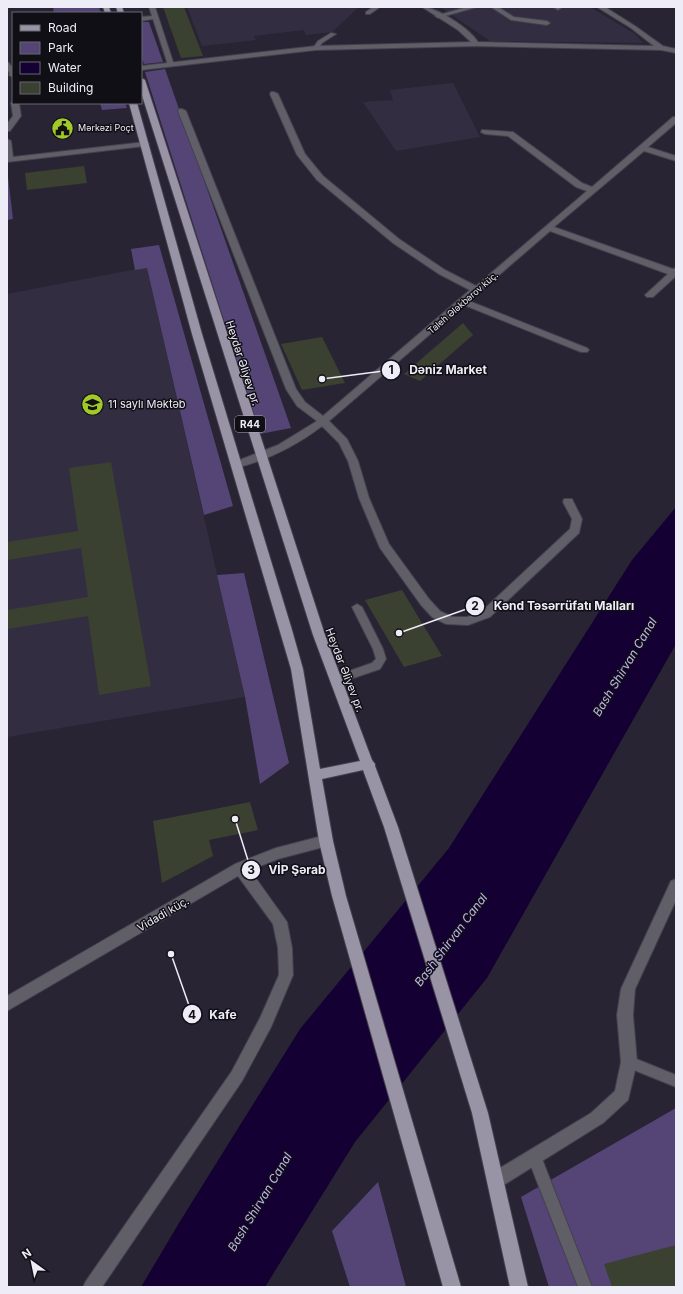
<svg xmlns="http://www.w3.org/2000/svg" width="683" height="1294" font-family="Inter,sans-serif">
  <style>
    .built { fill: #332d42 }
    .green { fill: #544576 }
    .water { fill: #140032 }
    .building { fill: #3b4130 }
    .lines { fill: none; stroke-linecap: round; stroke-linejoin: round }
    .lane-casing { stroke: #44404e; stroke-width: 2 }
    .street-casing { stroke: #44404e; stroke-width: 2 }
    .primary-casing { stroke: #44404e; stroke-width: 2 }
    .lane { fill: #605e66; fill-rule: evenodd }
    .street { fill: #605e66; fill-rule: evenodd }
    .primary { fill: #9894a5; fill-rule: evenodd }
    .labels { text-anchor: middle; stroke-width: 3; stroke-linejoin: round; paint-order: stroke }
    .far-poi-label { font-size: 9px; fill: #eeecf6; stroke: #100f16; text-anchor: start }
    .far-street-label { font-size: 9px; fill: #eeecf6; stroke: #100f16 }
    .shield { fill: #100f16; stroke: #abaab3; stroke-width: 1 }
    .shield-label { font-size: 10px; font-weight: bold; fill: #eeecf6 }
    .street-label { font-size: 11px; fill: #eeecf6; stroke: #100f16 }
    .poi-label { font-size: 11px; fill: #eeecf6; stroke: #100f16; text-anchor: start }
    .water-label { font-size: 12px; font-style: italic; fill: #c3b2f3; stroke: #100f16 }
    .leader { fill: none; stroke: #eeecf6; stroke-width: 1.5 }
    .callout-dot { fill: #eeecf6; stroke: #100f16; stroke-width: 1.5 }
    .mark-label { font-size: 12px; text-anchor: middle; font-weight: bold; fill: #111 }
    .callout-label { font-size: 12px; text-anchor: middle; font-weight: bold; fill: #eeecf6; stroke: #100f16; stroke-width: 3; stroke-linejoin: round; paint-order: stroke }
  </style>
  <rect width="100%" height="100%" fill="#282433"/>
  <!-- built -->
  <g class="built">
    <path d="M187,7h172l-27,25 -26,3 -2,-5 -50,6 2,4 -54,6z"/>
    <path d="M440,7h150l45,27 8,9 -153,-2z"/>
    <path d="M453,83l27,54 -84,14 -33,-49 30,-2 -3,-10z"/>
    <path d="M147,267l98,430 -238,40v-443z"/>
  </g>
  <!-- green -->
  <g class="green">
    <path d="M53,7h46l2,6h-47z"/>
    <path d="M141,22h8l14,40 -19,2 -3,-8z"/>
    <path d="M165,69l126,359 -31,6 -115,-362z"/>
    <path d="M100,103h25l2,5 -25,2z"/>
    <path d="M7,168l6,51 -6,1z"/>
    <path d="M159,245l74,261 -29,9 -57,-247 -12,2 -4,-21z"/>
    <path d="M244,573l45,190 -29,21 -15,-87 -28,-122z"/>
    <path d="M676,1108v179h-127l-28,-90z"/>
    <path d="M378,1182l28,105h-56l-18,-56z"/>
  </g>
  <!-- water -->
  <path class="water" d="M676,507v137l-189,334 -132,164 -90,145h-124l38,-64 121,-194 149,-181 183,-288z"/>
  <!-- building -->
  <g class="building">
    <path d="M163,7h21l19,49 -22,2z"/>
    <path d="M84,166l3,17 -60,7 -2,-17z"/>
    <path d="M463,323l10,12 -53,46 -16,-7z"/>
    <path d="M322,337l23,46 -43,7 -21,-46z"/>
    <path d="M111,462l40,224 -52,9 -11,-79 -81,13v-19l81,-13 -7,-49 -74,12v-18l71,-11 -9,-63z"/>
    <path d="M402,590l40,66 -38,11 -39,-67z"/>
    <path d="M250,802l8,28 -49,10 4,16 -51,27 -9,-62z"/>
    <path d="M676,1245v42h-64l-8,-23z"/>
  </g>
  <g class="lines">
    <defs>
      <g id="lane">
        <path d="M149,7h6l19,58 -1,1 -5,-1 -15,-46 -12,2v-4l11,-1z"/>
        <path d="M373,7h7l-10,7h-4v-2z"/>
        <path d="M467,7h10l-39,11 -3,-2z"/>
        <path d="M491,7h7l16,10 33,4 3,2 -3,2 -36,-5z"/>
        <path d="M553,7h7l1,1 -3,2z"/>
        <path d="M331,33l5,1 -14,9 -4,6h-4l-1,-1 5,-7z"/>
        <path d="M7,62l2,1 4,6v7l-2,-1 -4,-6z"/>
        <path d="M357,604l5,3 21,42 3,10 -6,10 -44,15 -4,-1 -1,-3 1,-3 40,-14 4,-4 -3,-10 -21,-42z"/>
        <path d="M629,1056l47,19v12l-52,-21 -1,-4 1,-4z"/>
        <path d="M534,1149l5,2 53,136h-14l-51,-131 2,-5z"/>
      </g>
      <g id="street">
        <path d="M422,7c15,0 48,22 56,35l176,4 -23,-18 -34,-21h8l30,19 28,20 13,3v4l-15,-3 -185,-4 -160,4 -175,20v-4l175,-20 155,-4 -13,-12z"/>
        <path d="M10,72h3v5l-4,-2z"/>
        <path d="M271,92h3l4,2 27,60 18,22 76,63 46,31 31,16 111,-95 -11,-4 -68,-51 -23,-2 -4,-2 1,-2 31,2 69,51 10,4 81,-70h3v6l-28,24 28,9v5l-32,-10 -90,76 119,42 3,-1v8l-23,21h-6l-2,-2 23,-21 -118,-43 -81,70 118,47 2,2 -2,2h-6l-117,-47 -135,116 18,18 11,22 11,37 20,46 40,55 11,12 12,6h15l15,-6 88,-82 2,-10 -9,-17 1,-3h8l10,20 -3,14 -89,84 -22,8 -22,-1 -14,-7 -11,-12 -41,-57 -21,-50 -11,-37 -9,-18 -17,-17c-26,20 -54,34 -86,42l-5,-3 1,-2 46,-18 39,-24 -20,-15 -11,-17 -108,-278 1,-2h3l4,2 110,278 9,13 18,14 147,-126 -31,-16 -46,-31 -76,-63 -20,-25 -27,-61z"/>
        <path d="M13,101v2h6l2,13 -11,15h-3v-7l6,-8 -2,-13z"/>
        <path d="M7,139l4,2 2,16 132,-15 4,2 -4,2 -138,16z"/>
        <path d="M326,835l5,2 2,4 -2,4 -53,14 -28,11 37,52 5,26 1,27 -22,52 -29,54 -140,206h-19l3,-6 146,-210 28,-53 19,-43 -1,-27 -5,-24 -35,-48 -231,135v-15l228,-132 41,-16z"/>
        <path d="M676,879v21l-41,89 -2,26 4,47 -9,38 -25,23 -101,63 -6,2 -6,-2 -2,-6 2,-6 101,-61 24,-22 6,-29 -4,-47 4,-26 50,-108z"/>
      </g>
      <g id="primary">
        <path d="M103,7h6l2,6h-6z"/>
        <path d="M116,7h6l2,6h-6z"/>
        <path d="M141,78l4,2 180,555 47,125 3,4v2l23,61 90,286 40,174h-18l-38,-174 -88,-286 -21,-57 -41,9 11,62 13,55 115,391h-18l-111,-391 -13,-55 -28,-172 -99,-335 -63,-231h8l65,231 90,296 11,39 17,100 40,-8 -47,-126 -172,-543z"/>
      </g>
    </defs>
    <!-- lane casing -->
    <use href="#lane" class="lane-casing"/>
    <!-- street casing -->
    <use href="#street" class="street-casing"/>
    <!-- primary casing -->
    <use href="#primary" class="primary-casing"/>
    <!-- lane -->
    <use href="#lane" class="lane"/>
    <!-- street -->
    <use href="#street" class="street"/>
    <!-- primary -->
    <use href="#primary" class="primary"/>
  </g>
  <!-- icons -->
  <defs>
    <symbol id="civic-disc" viewBox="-11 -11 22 22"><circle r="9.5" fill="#a1c929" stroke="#100f16"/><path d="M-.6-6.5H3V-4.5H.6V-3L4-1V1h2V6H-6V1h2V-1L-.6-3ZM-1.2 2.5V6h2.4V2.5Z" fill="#111"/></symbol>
    <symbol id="school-disc" viewBox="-11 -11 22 22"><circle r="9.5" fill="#a1c929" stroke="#100f16"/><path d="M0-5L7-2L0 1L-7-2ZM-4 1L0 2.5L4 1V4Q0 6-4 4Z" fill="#111"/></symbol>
  </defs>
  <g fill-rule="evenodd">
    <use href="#civic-disc" x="50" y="116" width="25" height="25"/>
    <use href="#school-disc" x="80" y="392" width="25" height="25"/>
  </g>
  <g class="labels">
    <!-- far-poi labels -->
    <g class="far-poi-label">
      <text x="78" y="131">Mərkəzi Poçt</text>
    </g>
    <!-- far-street labels -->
    <g class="far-street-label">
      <text transform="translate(463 303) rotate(-41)" y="3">Taleh Ələkbərov küç.</text>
    </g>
    <!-- shield labels -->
    <rect class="shield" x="235" y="416" width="30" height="16" rx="3"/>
    <g class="shield-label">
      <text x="250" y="428">R44</text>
    </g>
    <!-- street labels -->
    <g class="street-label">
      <text transform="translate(243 363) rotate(72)" y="4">Heydər Əliyev pr.</text>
      <text transform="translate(345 670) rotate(69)" y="4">Heydər Əliyev pr.</text>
      <text transform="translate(163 914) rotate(-30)" y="4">Vidadi küç.</text>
    </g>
    <!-- poi labels -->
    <g class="poi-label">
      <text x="108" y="408">11 saylı Məktəb</text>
    </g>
    <!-- water labels -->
    <g class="water-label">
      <text transform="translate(625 667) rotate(-59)" y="4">Bash Shirvan Canal</text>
      <text transform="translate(451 940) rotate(-53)" y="4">Bash Shirvan Canal</text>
      <text transform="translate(260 1202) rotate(-59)" y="4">Bash Shirvan Canal</text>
    </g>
  </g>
  <!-- callouts -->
  <path class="leader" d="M322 379L391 370M399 633L475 606M235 819L251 870M171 954L192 1014"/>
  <g class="callout-dot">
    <circle cx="322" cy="379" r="4"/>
    <circle cx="399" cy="633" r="4"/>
    <circle cx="235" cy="819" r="4"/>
    <circle cx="171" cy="954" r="4"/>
    <circle cx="391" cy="370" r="10"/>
    <circle cx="475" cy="606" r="10"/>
    <circle cx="251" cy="870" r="10"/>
    <circle cx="192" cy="1014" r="10"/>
  </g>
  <g class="mark-label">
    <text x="391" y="374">1</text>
    <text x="475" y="610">2</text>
    <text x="251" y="874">3</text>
    <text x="192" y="1019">4</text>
  </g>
  <g class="callout-label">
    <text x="448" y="374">Dəniz Market</text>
    <text x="564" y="610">Kənd Təsərrüfatı Malları</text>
    <text x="297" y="874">VİP Şərab</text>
    <text x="223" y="1019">Kafe</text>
  </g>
  <!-- border -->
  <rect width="683" height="1294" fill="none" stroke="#eeecf6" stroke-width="16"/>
  <!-- legend -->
  <rect x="12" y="12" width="130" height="92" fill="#100f16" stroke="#696770"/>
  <rect x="20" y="25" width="20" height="6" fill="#9894a5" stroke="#696770"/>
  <text x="48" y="32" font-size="12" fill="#eeecf6">Road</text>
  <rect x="20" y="42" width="20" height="12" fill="#544576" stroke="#696770"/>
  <text x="48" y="52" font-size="12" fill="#eeecf6">Park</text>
  <rect x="20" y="62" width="20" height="12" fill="#140032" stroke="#696770"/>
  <text x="48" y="72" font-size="12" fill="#eeecf6">Water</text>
  <rect x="20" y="82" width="20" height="12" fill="#3b4130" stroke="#696770"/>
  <text x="48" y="92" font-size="12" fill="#eeecf6">Building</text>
  <!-- north arrow -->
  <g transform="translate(32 1262) rotate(327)" stroke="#100f16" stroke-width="3" paint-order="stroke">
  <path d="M0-3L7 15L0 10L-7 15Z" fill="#eeecf6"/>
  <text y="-6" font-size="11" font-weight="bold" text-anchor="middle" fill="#eeecf6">N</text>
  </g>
</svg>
